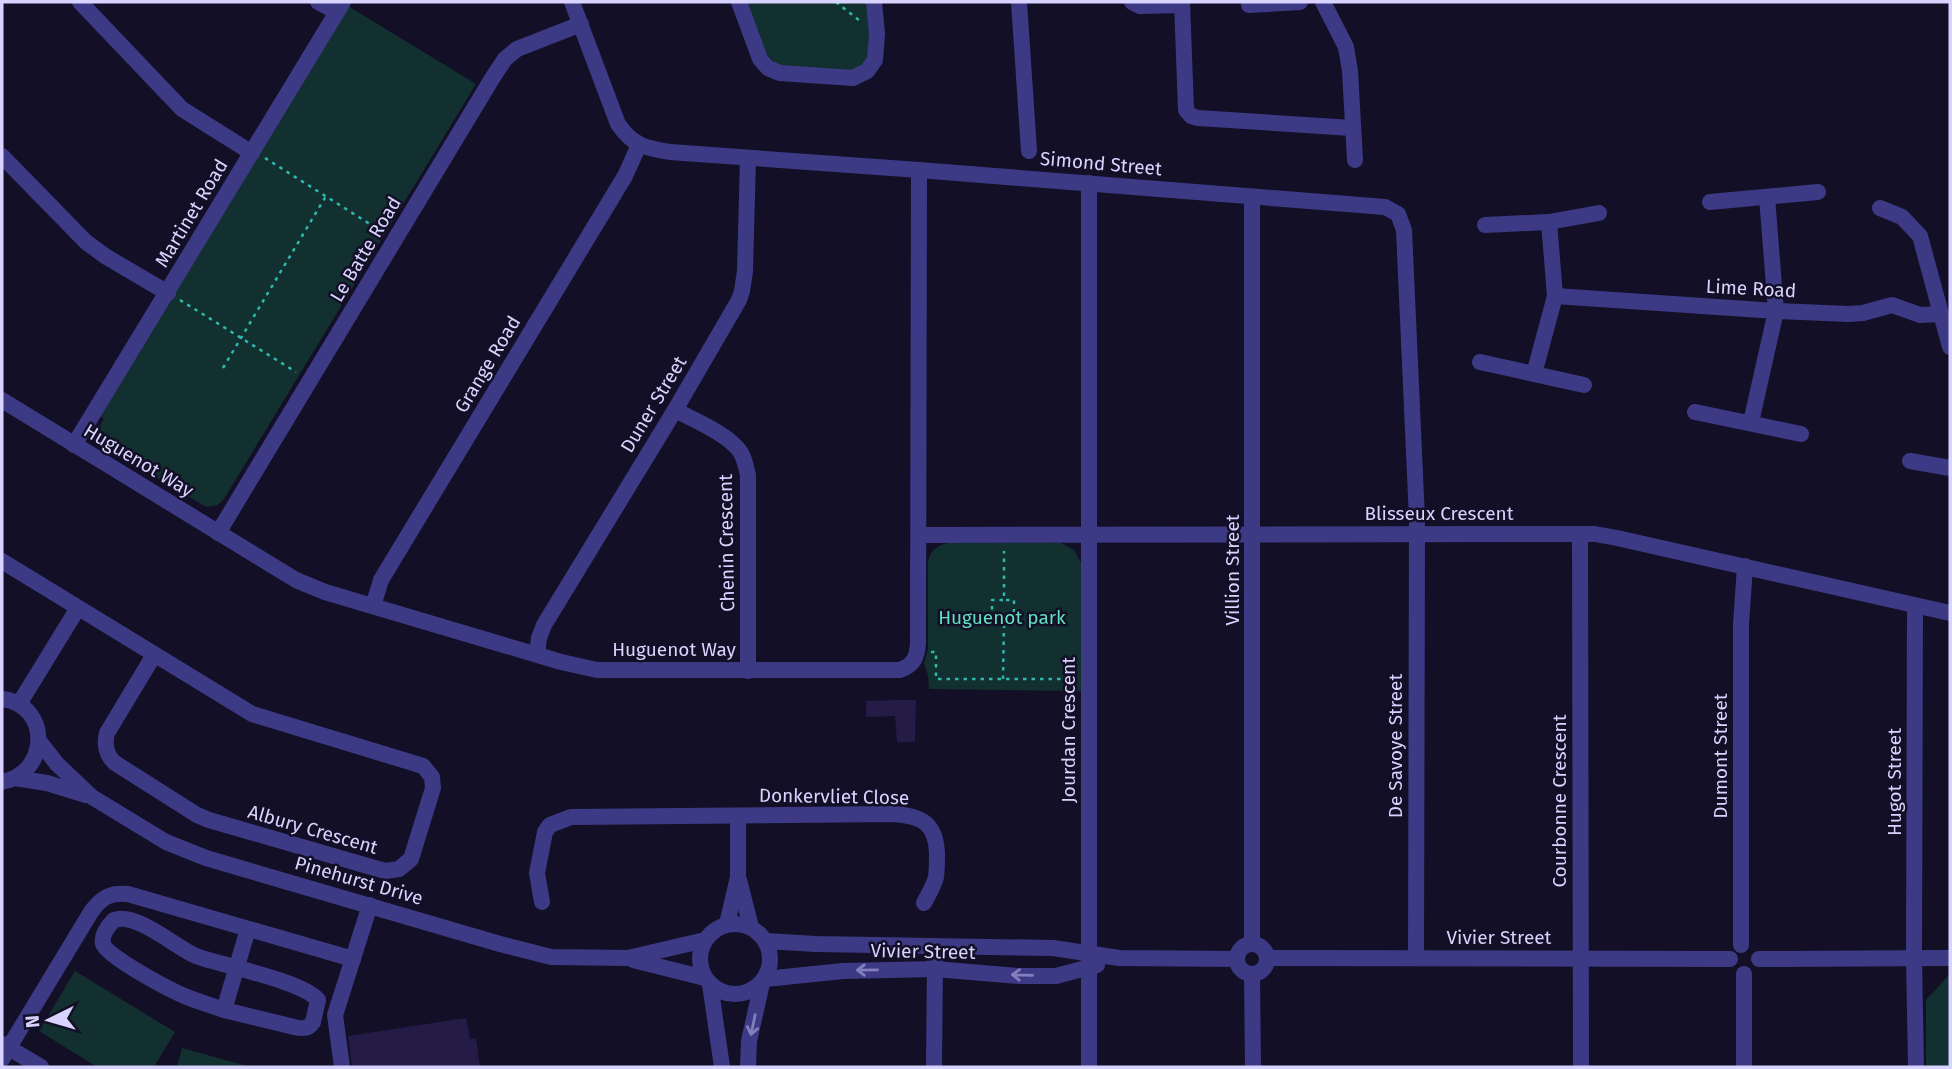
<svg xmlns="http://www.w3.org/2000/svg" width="1952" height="1069" font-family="'Fira Sans',sans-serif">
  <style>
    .green { fill: #12302f }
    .building { fill: #241b47 }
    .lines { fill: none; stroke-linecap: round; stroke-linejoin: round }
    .path { stroke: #2fb8b0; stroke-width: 2.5; stroke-dasharray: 3.5 5; stroke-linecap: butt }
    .minor { stroke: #3d3a85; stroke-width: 16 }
    .oneway { stroke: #837fbc }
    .labels { text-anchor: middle; stroke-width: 5; stroke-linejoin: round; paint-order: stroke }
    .street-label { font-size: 19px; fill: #d9d4ff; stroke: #130f26 }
    .park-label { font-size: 19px; fill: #5fe0c0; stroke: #130f26 }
  </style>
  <rect width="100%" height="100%" fill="#130f26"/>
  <!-- green -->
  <g class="green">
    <path d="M746,2h121l4,48 -2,6 -7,11 -11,5 -66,-5 -10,-4 -10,-11z"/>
    <path d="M348,6l128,78 -252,415 -6,6 -12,2 -102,-61c-7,-9 -7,-18 0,-27l-4,-3z"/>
    <path d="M948,543h113l13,7 7,13v128l-152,-2 -1,-13 -4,-13 4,-14v-87c2,-11 9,-17 20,-19z"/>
    <path d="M75,971l100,61 -21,35h-57l-58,-36z"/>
    <path d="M1950,974v93h-24v-67z"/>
    <path d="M182,1048l69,19h-74z"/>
  </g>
  <!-- building -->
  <g class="building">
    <path d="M897,700h19l-1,42h-18l-2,-26 -29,1v-16z"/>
    <path d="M466,1018l4,21 6,-1 4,29h-128l-4,-31z"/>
  </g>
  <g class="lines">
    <!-- path -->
    <g class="path">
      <path d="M836,2l24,19"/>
      <path d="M265,158l116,73"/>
      <path d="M180,300l116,72"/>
      <path d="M223,368l103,-172"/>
      <path d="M1004,623h-12v-23h12v-49"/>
      <path d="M931,652h5v27h137"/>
      <path d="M1003,679l1,-56h10v-23h-10"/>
    </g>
    <!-- minor -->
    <g class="minor">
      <path d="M80,2l102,107 70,44"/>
      <path d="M318,2l19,10"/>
      <path d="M572,2l46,122c15,22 28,24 52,28l249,18 466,37 13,7 6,16 13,289 -1,439"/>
      <path d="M739,2l21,57 8,9 12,5 73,5 14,-7 8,-11 2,-26 -3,-32"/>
      <path d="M1019,2l10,149"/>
      <path d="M1132,2l8,4 42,-1"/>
      <path d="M1182,2l4,108 5,6 7,2 154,10"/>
      <path d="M1323,2l23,45 4,24 5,89"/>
      <path d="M1249,5l51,-3"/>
      <path d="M2,156l84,86 19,14 63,37"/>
      <path d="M1710,202l108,-10"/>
      <path d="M1880,208l22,9 18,19 30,111"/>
      <path d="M1485,225l64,-3 50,-9"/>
      <path d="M1555,296l221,15 72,3 15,-1 29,-8 28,10 21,-1"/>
      <path d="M1480,362l104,23"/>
      <path d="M1534,374l21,-78 -6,-74"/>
      <path d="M2,400l294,180 29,12 236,70 36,8h303c14,-5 17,-13 18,-27l1,-473"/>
      <path d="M675,410c19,10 55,25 66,43 4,7 5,14 7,22v196"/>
      <path d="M1695,412l106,22"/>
      <path d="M1751,422l25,-111 -9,-114"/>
      <path d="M74,445l269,-443"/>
      <path d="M1910,461l40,7"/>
      <path d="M218,533l275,-456 12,-18 12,-10 64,-25"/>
      <path d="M1580,534l1,533"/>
      <path d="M919,535l676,-1 22,4 333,75"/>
      <path d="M2,561l250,153 171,52 9,11 1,11 -22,71 -12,10 -14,2 -176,-51 -12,-5 -82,-52c-9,-8 -11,-19 -8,-30l47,-78"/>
      <path d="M373,606l8,-26 244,-404 14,-31"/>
      <path d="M1915,606l-1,352 2,109"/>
      <path d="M537,654l2,-16 5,-13 131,-215 64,-110 3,-9 3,-20 3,-113"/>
      <path d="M2,699c49,6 48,74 0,83"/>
      <path d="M19,704l59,-96"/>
      <path d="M39,741l18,23 35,33 74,45 40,16 294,86 51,13 77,1 77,-18"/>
      <path d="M15,778l32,5 39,12"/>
      <path d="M739,880l12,47"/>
      <path d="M542,902l-5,-29 8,-41 5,-7 21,-8 322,-3c29,2 43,9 44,40 0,7 0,16 -1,23 -2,9 -8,18 -12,26"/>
      <circle cx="735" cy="959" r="35"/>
      <path d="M727,924l11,-47v-61"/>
      <path d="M766,941l50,3 237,4 66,10 118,1"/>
      <path d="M1252,944v-747"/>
      <circle cx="1252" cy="959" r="15"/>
      <path d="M1741,945v-321l4,-58"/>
      <path d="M1267,958l463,1"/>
      <path d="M1759,959l191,-1"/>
      <path d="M633,960l72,18"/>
      <path d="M1252,974l1,93"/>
      <path d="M765,979l78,-8 92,-2 84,7h37l41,-11"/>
      <path d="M710,984l12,83"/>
      <path d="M224,1010l70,17c8,2 15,2 19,-5l5,-22c-15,-19 -95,-34 -122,-44 -21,-9 -59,-44 -82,-36 -6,6 -13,15 -11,24 4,13 69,47 84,53 12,5 24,8 37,13l24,-81"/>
      <path d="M2,1044l39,23"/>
      <path d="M2,1059l89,-147c10,-14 19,-20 37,-18l225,65"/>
      <path d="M342,1067l-7,-52 35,-110"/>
      <path d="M748,1067l1,-26 13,-58"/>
      <path d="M934,1067l1,-108"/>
      <path d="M1089,1067v-884"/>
      <path d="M1744,1067v-93"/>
    </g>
  </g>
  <!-- one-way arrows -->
  <defs><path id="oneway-shaft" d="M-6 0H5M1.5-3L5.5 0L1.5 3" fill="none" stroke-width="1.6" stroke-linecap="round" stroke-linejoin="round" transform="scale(1.75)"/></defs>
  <g class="oneway">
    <use href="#oneway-shaft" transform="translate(867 970) rotate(179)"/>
    <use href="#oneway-shaft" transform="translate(1022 975) rotate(-178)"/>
    <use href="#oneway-shaft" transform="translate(753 1025) rotate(102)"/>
  </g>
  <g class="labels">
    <!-- street labels -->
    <g class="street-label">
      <text transform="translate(1101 163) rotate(5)" y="7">Simond Street</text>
      <text transform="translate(191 213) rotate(-59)" y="7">Martinet Road</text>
      <text transform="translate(365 249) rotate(-59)" y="7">Le Batte Road</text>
      <text transform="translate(1751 288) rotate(3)" y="7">Lime Road</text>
      <text transform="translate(487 364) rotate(-59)" y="7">Grange Road</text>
      <text transform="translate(653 404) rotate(-59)" y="7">Duner Street</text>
      <text transform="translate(139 460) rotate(31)" y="7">Huguenot Way</text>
      <text x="1439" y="520">Blisseux Crescent</text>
      <text transform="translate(726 543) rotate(-91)" y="7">Chenin Crescent</text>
      <text transform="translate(1232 570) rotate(-90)" y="7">Villion Street</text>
      <text x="674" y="656">Huguenot Way</text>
      <text transform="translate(1068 730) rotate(-90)" y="7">Jourdan Crescent</text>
      <text transform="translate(1395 746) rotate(-90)" y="7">De Savoye Street</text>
      <text transform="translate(1720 756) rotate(-90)" y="7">Dumont Street</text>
      <text transform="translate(1894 782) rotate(-90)" y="7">Hugot Street</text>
      <text transform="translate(834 796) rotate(1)" y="7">Donkervliet Close</text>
      <text transform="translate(1559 801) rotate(-90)" y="7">Courbonne Crescent</text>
      <text transform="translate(313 829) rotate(16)" y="7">Albury Crescent</text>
      <text transform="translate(359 880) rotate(16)" y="7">Pinehurst Drive</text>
      <text x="1499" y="944">Vivier Street</text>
      <text transform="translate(923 951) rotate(1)" y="7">Vivier Street</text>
    </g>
    <!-- park labels -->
    <g class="park-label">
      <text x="1002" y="624">Huguenot park</text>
    </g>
  </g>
  <!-- border -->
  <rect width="1952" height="1069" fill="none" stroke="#d9d4ff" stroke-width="7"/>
  <!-- north arrow -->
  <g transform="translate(49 1020) rotate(265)" stroke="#130f26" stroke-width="5" paint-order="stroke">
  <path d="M0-5L12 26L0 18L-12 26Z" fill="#d9d4ff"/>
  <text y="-10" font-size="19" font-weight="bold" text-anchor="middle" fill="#d9d4ff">N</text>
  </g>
</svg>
